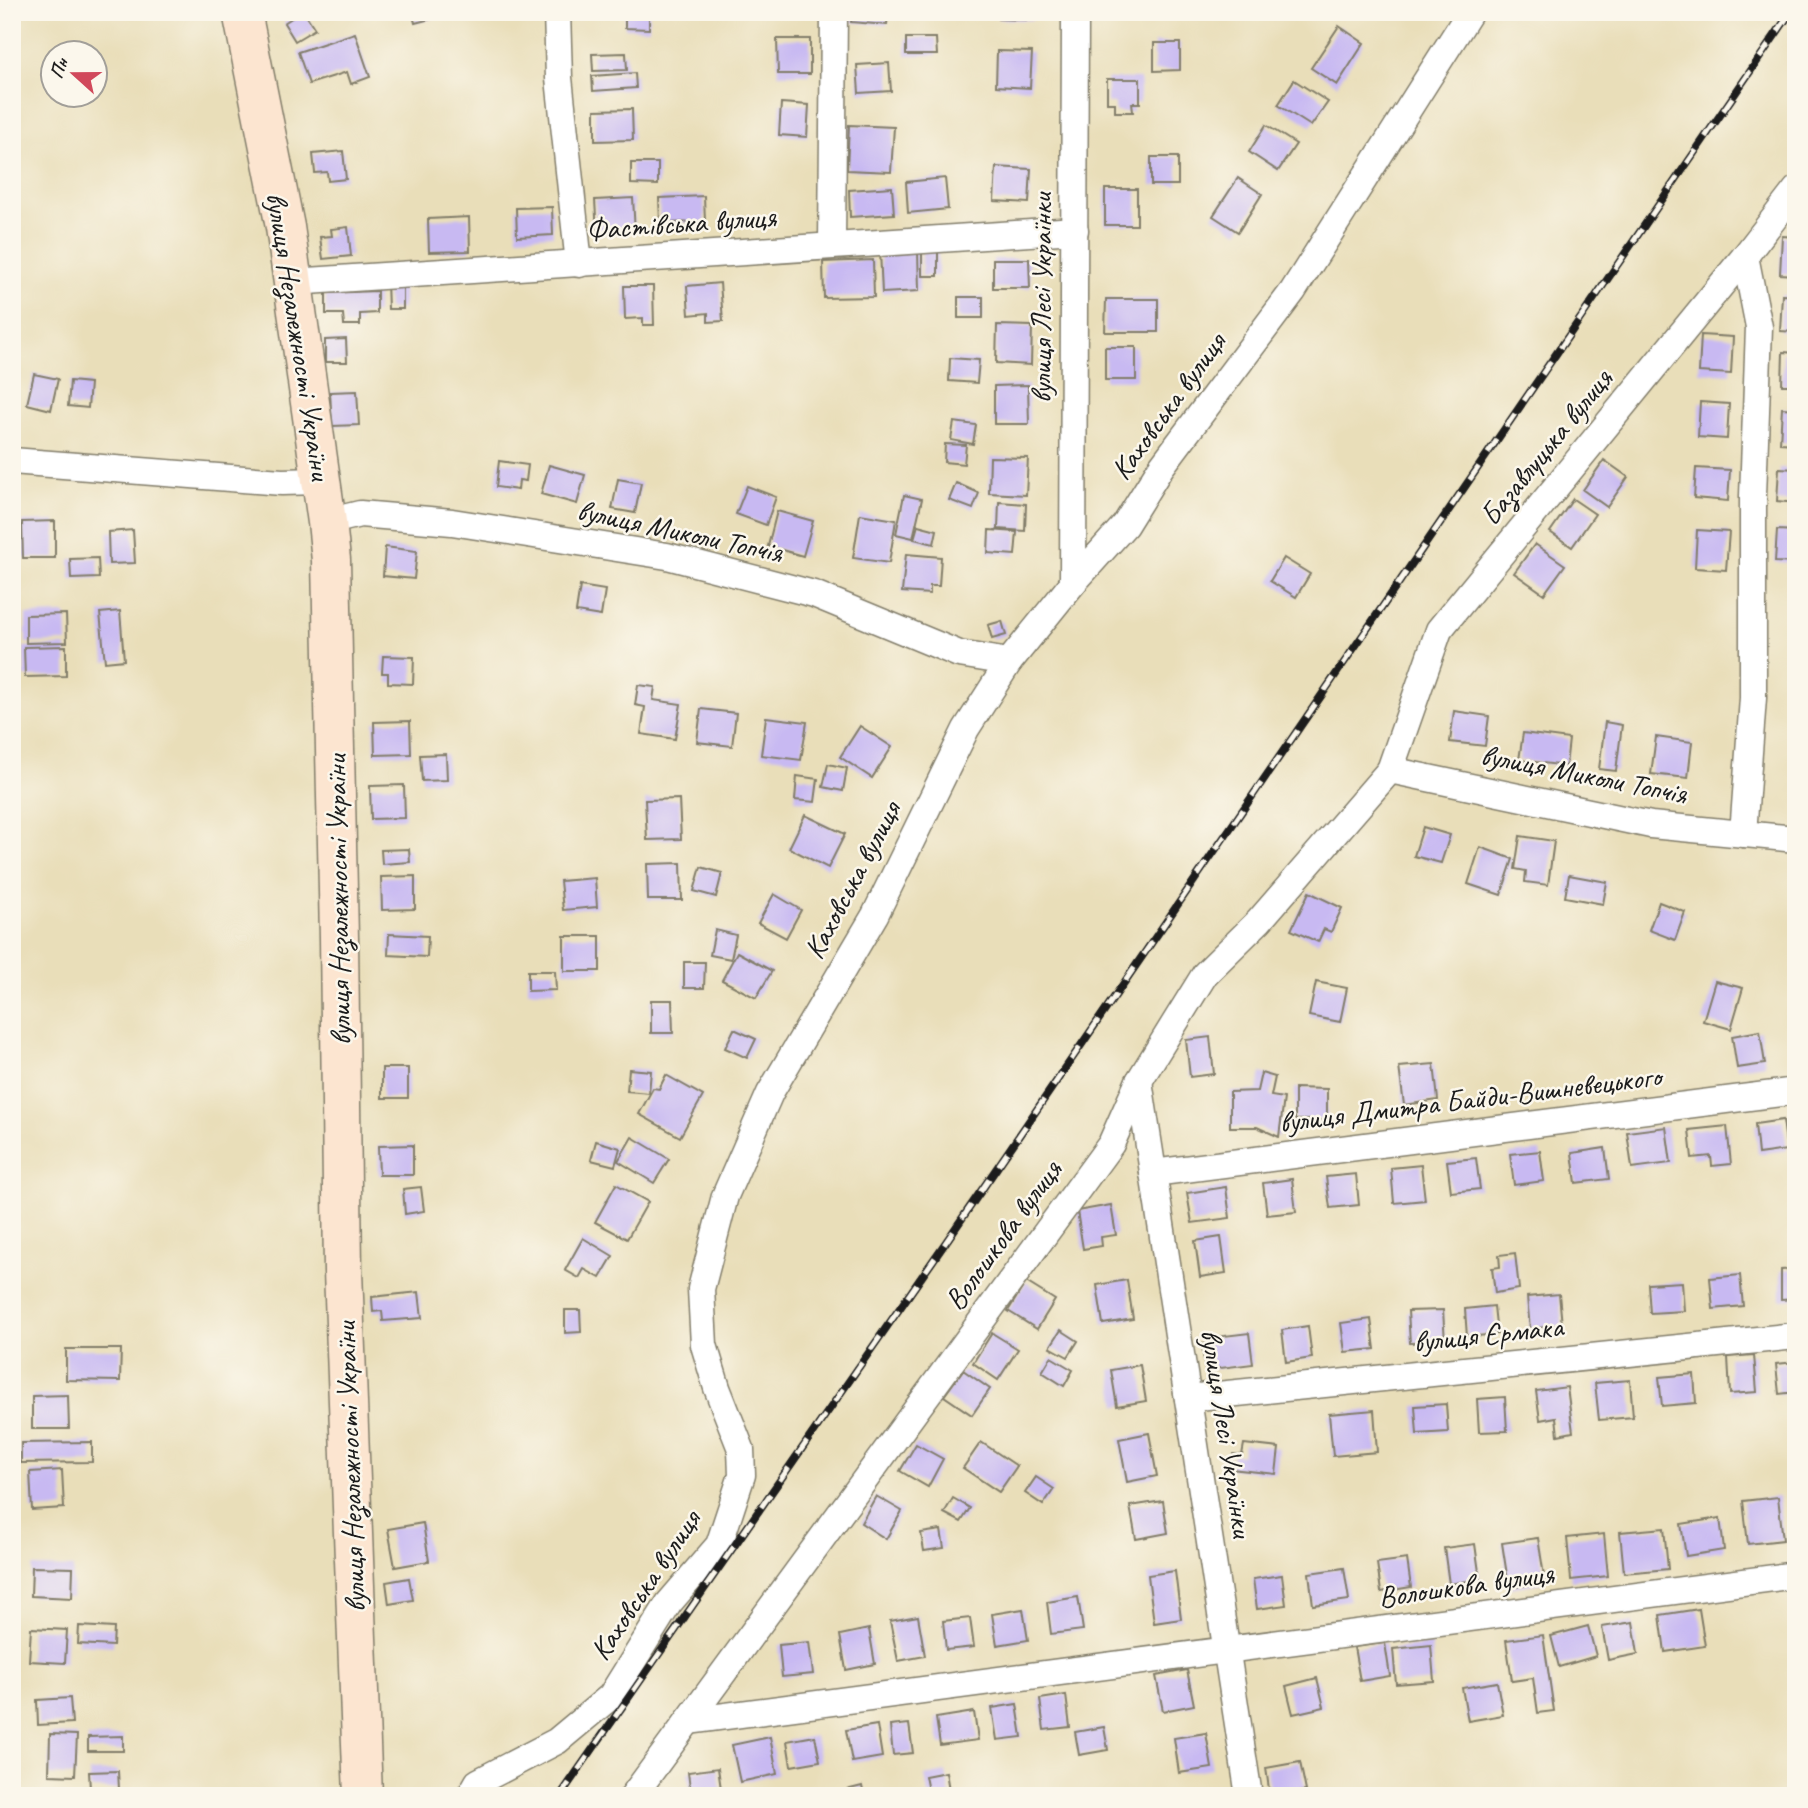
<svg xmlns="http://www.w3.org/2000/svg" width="1808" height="1808" font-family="Caveat,sans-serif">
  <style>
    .building { fill: #c8b9f2 }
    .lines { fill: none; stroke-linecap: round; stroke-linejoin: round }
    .street-casing { stroke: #827d6a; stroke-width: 29 }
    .secondary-casing { stroke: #827d6a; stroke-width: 41 }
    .street { stroke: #fff; stroke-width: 26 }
    .secondary { stroke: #fce5d0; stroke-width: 38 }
    .rail-casing { stroke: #1c1c1c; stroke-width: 8 }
    .rail { stroke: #fbf7ec; stroke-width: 5; stroke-dasharray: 16; stroke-linecap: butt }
    .labels { text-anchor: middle; stroke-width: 5; stroke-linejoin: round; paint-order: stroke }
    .street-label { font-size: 30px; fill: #1c1c1c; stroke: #fbf7ec }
  </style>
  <rect width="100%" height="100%" fill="#fbf7ec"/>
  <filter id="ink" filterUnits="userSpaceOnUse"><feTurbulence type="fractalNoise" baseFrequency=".0143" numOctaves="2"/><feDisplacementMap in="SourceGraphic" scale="14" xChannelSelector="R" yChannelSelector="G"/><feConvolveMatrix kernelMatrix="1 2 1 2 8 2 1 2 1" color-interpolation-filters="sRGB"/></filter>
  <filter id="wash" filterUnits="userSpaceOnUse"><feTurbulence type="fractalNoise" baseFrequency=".00686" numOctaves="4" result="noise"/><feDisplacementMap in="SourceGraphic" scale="28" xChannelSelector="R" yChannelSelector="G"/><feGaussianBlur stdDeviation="1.57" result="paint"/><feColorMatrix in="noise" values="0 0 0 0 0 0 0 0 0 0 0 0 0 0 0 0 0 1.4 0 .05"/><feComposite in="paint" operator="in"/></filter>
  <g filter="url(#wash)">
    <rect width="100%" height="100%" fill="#e9deb9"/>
    <g id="blocks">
      <!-- building -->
      <g class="building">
        <path d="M301,12h3l11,17 -20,12 -11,-18z"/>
        <path d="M412,12h33l1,3 -31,8z"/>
        <path d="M625,12h24v17l-24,-1z"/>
        <path d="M852,12h36l-1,13 -36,-3z"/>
        <path d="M998,12h36l-1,8 -35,-1z"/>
        <path d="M1339,26l25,17 -27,42 -26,-17z"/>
        <path d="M355,33l15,44 -19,7 -4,-12 -38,12 -11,-32z"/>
        <path d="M906,38h30l1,17h-31z"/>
        <path d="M777,39h33v35h-32z"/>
        <path d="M1154,43h26v27l-26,1z"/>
        <path d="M997,51l35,1 -2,36 -34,-2z"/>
        <path d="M626,53l1,17 -34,1 -1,-17z"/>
        <path d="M889,63l2,28 -32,2 -2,-28z"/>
        <path d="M635,73l1,15 -43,3 -1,-15z"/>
        <path d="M1107,79h33v24h-8l1,9h-18v-9h-8z"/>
        <path d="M1294,80l34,22 -17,24 -33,-21z"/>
        <path d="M781,103l28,2 -2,32 -28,-2z"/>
        <path d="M632,109l1,31 -38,1v-31z"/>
        <path d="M849,125l45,2 -3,45 -44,-2z"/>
        <path d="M1266,125l30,19 -18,27 -29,-19z"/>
        <path d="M343,151l3,28 -18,2 -1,-9 -12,1 -2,-19z"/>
        <rect x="1151" y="157" width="27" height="28"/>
        <path d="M631,163h27v22l-27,-1z"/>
        <path d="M996,167l35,2 -2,34 -35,-2z"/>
        <path d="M945,178l3,31 -40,4 -2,-31z"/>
        <path d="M1238,178l24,16 -24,38 -25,-16z"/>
        <path d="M892,187l2,27 -44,3 -1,-27z"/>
        <rect x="1105" y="189" width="32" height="36"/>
        <path d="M704,196l1,26 -45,1 -1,-25z"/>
        <path d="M633,198l2,34 -38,2 -2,-34z"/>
        <path d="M552,207l1,28 -36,2 -1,-29z"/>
        <path d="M469,217l1,34 -41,1 -1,-33z"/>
        <path d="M348,227l3,29 -28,3 -3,-22 12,-1 -1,-7z"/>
        <path d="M1782,236l14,1v38l-16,-1z"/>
        <path d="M918,250l1,41 -37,2 -2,-42z"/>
        <rect x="922" y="250" width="16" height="26"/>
        <path d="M993,259h36l1,29h-37z"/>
        <path d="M873,260l1,37 -50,1 -1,-36z"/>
        <path d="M387,281h16v28h-15z"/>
        <path d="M720,283l3,38 -15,1v-9l-19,2 -2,-29z"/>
        <path d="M624,286h29l1,39h-11v-7l-18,1z"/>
        <path d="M377,291v22l-17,1v11h-16l-1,-11h-17v-21z"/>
        <path d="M1782,295l14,1v36l-16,-1z"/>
        <rect x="958" y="297" width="25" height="21"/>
        <path d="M1106,299h52v33h-53z"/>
        <path d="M997,325l35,1 -1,39 -35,-2z"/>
        <path d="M1701,335l32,2 -2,37 -32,-2z"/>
        <path d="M346,339l1,23h-22v-22z"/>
        <rect x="1105" y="347" width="31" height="33"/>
        <path d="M1783,352l13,1v32h-14z"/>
        <path d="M950,358l29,2 -2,23 -28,-2z"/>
        <path d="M34,374l24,5 -7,31 -24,-6z"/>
        <path d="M70,381l20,2 -2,25 -20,-2z"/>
        <path d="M1028,385l1,39h-35v-38z"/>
        <path d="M357,391l2,34 -27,1 -2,-34z"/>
        <path d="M1700,402l29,2 -2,35 -29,-2z"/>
        <path d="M1782,408l14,1v35l-16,-1z"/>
        <path d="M954,422l22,3 -3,19 -22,-4z"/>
        <path d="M945,444l21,1 -2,19 -20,-2z"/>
        <path d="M990,457l38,1 -2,37 -37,-2z"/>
        <path d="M1604,460l24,17 -21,30 -24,-17z"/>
        <path d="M499,461l29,4 -2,16 -7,-1 -1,10 -22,-3z"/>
        <path d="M549,465l36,10 -8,29 -36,-10z"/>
        <path d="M1696,468l34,2 -2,31 -34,-3z"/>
        <path d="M1779,468l17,1v34l-19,-2z"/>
        <path d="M618,479l23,4 -6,30 -23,-4z"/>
        <path d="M956,483l23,10 -6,16 -24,-9z"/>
        <path d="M747,486l29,11 -10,28 -30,-11z"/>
        <path d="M904,495l18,4 -9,39 -17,-4z"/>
        <path d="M1573,499l22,15 -23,33 -22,-15z"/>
        <path d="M999,502l27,2 -1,27 -27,-2z"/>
        <path d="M777,511l36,10 -10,35 -35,-10z"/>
        <path d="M860,514l36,6 -7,43 -36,-5z"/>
        <path d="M55,521v37h-32l-1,-36z"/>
        <path d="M918,525l19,5 -3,14 -20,-5z"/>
        <path d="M133,530l2,33 -26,1 -1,-32z"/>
        <path d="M989,530l28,2 -2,23 -27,-2z"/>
        <path d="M1697,530l32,2 -3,38 -31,-2z"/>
        <path d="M1777,530l19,1v32l-21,-1z"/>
        <path d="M1535,544l30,21 -21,29 -30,-21z"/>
        <path d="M385,547l32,4 -3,28 -31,-3z"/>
        <path d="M906,554l35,3 -2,29h-9v8l-28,-2z"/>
        <path d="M98,558l1,20 -28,1 -1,-20z"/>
        <path d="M1284,558l26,16 -14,23 -26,-16z"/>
        <path d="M580,586l25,4 -4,26 -25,-4z"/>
        <path d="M120,611l4,49 -19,2 -5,-49z"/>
        <path d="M66,614l1,28 -41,1v-28z"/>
        <path d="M1002,621l4,14 -14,4 -4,-14z"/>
        <path d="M66,646v30l-41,1 -1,-30z"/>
        <path d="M383,656l31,1 -1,27 -25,-1v-10h-6z"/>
        <path d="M638,685l17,2 -2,13 28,4 -6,35 -34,-5 4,-27 -10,-2z"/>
        <path d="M701,709l35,4 -4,33 -35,-4z"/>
        <path d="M1454,711l35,5 -4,30 -35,-4z"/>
        <path d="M1794,711h2v25h-5z"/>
        <path d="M766,717l41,5 -6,38 -40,-5z"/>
        <path d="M410,721l1,33 -36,1 -1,-33z"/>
        <path d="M1605,722l17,3 -6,46 -17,-2z"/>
        <path d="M860,726l32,21 -20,31 -32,-21z"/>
        <path d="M1523,733l46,6 -3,27 -47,-6z"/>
        <path d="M1656,737l36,5 -4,36 -37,-4z"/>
        <path d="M446,754l1,26 -25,1 -2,-26z"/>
        <path d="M828,764l19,4 -4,23 -20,-4z"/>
        <path d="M797,776l21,3 -3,23 -20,-2z"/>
        <path d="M404,785l1,33 -34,1 -1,-33z"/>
        <path d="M679,799l2,40 -34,1 -2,-40z"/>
        <path d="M805,815l40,19 -17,34 -39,-20z"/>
        <path d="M1423,827l27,8 -9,28 -27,-7z"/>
        <path d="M1520,836l34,5 -6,44 -23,-3 1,-11 -11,-2z"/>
        <path d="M1480,847l33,12 -12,36 -33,-11z"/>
        <path d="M409,849l1,13 -28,2 -1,-14z"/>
        <path d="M681,863l1,37h-34l-1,-36z"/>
        <path d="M701,867l21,6 -6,24 -22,-6z"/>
        <path d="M1569,875l38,7 -4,22 -38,-7z"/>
        <path d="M415,876v33l-33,1 -1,-33z"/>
        <path d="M595,878l2,29 -34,3 -3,-29z"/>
        <path d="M1309,892l33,16 -11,24 -7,-3 -6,13 -27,-12z"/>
        <path d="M774,894l27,16 -15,28 -28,-15z"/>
        <path d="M1659,902l26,10 -10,28 -26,-10z"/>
        <path d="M715,930l21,5 -5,24 -21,-4z"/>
        <path d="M389,934l39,2 -1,21 -39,-2z"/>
        <rect x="564" y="936" width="36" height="35"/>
        <path d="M737,952l35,19 -16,27 -34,-18z"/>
        <path d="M684,962h21l-1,26h-20z"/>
        <path d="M528,971h27l1,19 -28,1z"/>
        <path d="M1715,981l28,7 -12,41 -28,-8z"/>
        <path d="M1316,982l31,6 -7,34 -31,-6z"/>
        <path d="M651,1000h21l1,33h-22z"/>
        <path d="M734,1029l22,10 -9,19 -22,-10z"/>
        <path d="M1760,1031l5,33 -28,4 -5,-32z"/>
        <path d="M1210,1037l4,37 -24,3 -4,-37z"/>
        <path d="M1434,1064l4,36 -34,5 -5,-38z"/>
        <rect x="382" y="1068" width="26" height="30"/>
        <path d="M629,1069l22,2 -2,22 -22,-2z"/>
        <path d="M1261,1073l14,4 -4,19 13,2 -5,39 -22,-10h-27v-35l27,-1z"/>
        <path d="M666,1075l37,21 -23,41 -41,-23 14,-26 6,1z"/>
        <path d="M1295,1088l32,1v31h-32z"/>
        <path d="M1783,1120l4,30 -29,4 -3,-30z"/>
        <path d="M1727,1126l4,38 -19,2 -1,-10 -19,2 -3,-28z"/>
        <path d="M1666,1127l5,36 -39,5 -5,-36z"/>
        <path d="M632,1137l37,22 -15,24 -36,-22z"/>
        <path d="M596,1141l24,7 -5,18 -24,-6z"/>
        <path d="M413,1145v30h-34l-1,-29z"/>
        <path d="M1605,1148l4,31 -33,4 -4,-30z"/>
        <path d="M1540,1151l4,30 -30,4 -4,-31z"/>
        <path d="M1476,1158l4,31 -29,3 -4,-31z"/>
        <path d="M1421,1165l4,35 -31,3 -3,-35z"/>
        <path d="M1356,1174l3,31 -29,3 -4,-31z"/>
        <path d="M1292,1179l4,33 -29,3 -4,-32z"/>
        <path d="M616,1184l32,18 -21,37 -32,-17z"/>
        <path d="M421,1187l3,24 -19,3 -2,-25z"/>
        <path d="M1226,1187l4,31 -38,5 -5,-30z"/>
        <path d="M1111,1205l5,30 -15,2 1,9 -19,3 -6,-38z"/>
        <path d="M1221,1237l5,36 -26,4 -5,-36z"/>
        <path d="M583,1238l30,18 -13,22 -16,-9 -5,9 -14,-8z"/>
        <path d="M1515,1253l4,36 -24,4 -3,-25 8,-1 -1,-12z"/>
        <path d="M1796,1269v30l-15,1v-30z"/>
        <path d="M1740,1275l3,31 -30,3 -3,-31z"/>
        <path d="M1127,1280l6,39 -30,5 -6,-39z"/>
        <path d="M1026,1282l29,18 -18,29 -29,-18z"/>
        <path d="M1682,1282l2,29 -34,2 -2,-29z"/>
        <path d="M419,1292l3,26 -39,3 -1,-10 -9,1 -1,-15z"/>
        <path d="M1559,1294l3,31 -32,4 -3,-32z"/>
        <path d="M1494,1306l3,28 -30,3 -2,-28z"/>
        <path d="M565,1310h15l1,22 -16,1z"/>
        <path d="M1443,1310l2,32 -35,1 -2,-32z"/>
        <path d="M1371,1319l4,30 -30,3 -4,-29z"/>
        <path d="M1308,1326l4,32 -26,4 -4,-32z"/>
        <path d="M1061,1330l17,11 -10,16 -18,-10z"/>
        <path d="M992,1333l26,16 -20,31 -25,-17z"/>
        <path d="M1249,1333l4,31 -48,6 -3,-26 14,-1 -1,-6z"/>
        <path d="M66,1349h55l-1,32 -54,-1z"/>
        <path d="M1754,1355l3,37 -27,2 -2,-37z"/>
        <path d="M1051,1357l22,13 -9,16 -22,-14z"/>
        <path d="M1796,1362v30l-17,2 -3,-30z"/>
        <path d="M1140,1365l6,36 -29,5 -6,-36z"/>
        <path d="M963,1370l27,19 -18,26 -28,-19z"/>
        <path d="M1694,1374l2,29 -34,3 -3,-29z"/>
        <path d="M1630,1380l3,37 -34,3 -4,-37z"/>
        <path d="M1567,1387l6,45 -15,3 -2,-18 -16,3 -4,-29z"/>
        <path d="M68,1395l1,34h-37v-33z"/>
        <path d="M1505,1397l2,34 -28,1 -2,-33z"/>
        <path d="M1446,1404l2,28 -31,2 -2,-28z"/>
        <path d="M1374,1410l3,42 -44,4 -4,-42z"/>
        <path d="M1149,1433l8,43 -30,6 -8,-43z"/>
        <path d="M92,1442v20l-71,1v-20z"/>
        <path d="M981,1442l36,24 -18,26 -36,-24z"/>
        <path d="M916,1444l27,15 -15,28 -28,-16z"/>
        <path d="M1244,1444l35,4 -3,26 -45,-5 2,-15 9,1z"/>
        <path d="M62,1470l2,38 -32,2 -2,-38z"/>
        <path d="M1036,1477l18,12 -11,16 -18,-12z"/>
        <path d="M876,1496l26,15 -16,28 -25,-16z"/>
        <path d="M1778,1497l5,43 -35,4 -5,-43z"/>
        <path d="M953,1498l17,10 -9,14 -17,-9z"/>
        <path d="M1163,1501l5,32 -32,6 -6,-33z"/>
        <path d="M1720,1518l4,32 -38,6 -5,-32z"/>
        <path d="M423,1523l6,38 -34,6 -7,-38z"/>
        <path d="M1664,1528l4,41 -44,4 -4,-41z"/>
        <path d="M941,1530l3,18 -20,3 -3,-18z"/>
        <path d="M1604,1534l4,42 -37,4 -4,-42z"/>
        <path d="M1538,1538l7,44 -36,6 -7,-45z"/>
        <path d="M1475,1544l5,35 -31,5 -5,-36z"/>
        <path d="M1407,1559l4,28 -30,5 -4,-29z"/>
        <path d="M32,1567l41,1 -1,30 -41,-2z"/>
        <path d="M1344,1568l5,32 -36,5 -4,-32z"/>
        <path d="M1175,1571l6,48 -27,4 -6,-48z"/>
        <path d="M1282,1575l4,30 -29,4 -4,-30z"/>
        <path d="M409,1578l4,22 -24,4 -3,-22z"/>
        <path d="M1078,1597l5,33 -32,4 -4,-32z"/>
        <path d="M1023,1609l5,31 -31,5 -5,-31z"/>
        <path d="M1699,1609l6,37 -40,6 -5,-37z"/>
        <path d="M918,1616l7,40 -27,5 -8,-40z"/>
        <path d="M970,1618l4,29 -28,3 -3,-29z"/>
        <path d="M1633,1622l5,32 -30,6 -6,-33z"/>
        <path d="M79,1626l35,2 -1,18 -35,-2z"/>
        <path d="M1588,1626l8,30 -37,11 -8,-31z"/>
        <path d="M31,1628l36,2 -2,33 -36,-2z"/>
        <path d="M869,1629l6,35 -29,6 -6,-35z"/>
        <path d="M1543,1635l11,76 -16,2 -5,-35 -21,3 -6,-41z"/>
        <path d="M809,1642l4,32 -31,3 -3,-32z"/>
        <path d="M1385,1643l5,33 -30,5 -6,-34z"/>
        <path d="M1431,1645l3,36 -38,3 -3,-35z"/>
        <path d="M1187,1670l7,35 -31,6 -7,-35z"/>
        <path d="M1317,1678l7,29 -31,7 -7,-28z"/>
        <path d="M1497,1682l6,33 -35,6 -6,-33z"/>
        <path d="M1066,1695l4,32 -26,3 -4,-31z"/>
        <path d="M70,1698l2,25 -34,2 -1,-25z"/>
        <path d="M1017,1704l5,33 -25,3 -5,-32z"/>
        <path d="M974,1712l4,28 -38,5 -4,-27z"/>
        <path d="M909,1724l4,29 -20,2 -3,-29z"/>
        <path d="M877,1725l5,32 -30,5 -6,-32z"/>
        <path d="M1104,1727l4,23 -29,5 -4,-23z"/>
        <path d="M1206,1733l6,35 -33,5 -5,-35z"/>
        <path d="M50,1734l27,1 -2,41 -26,-1z"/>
        <path d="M123,1736v15h-35v-14z"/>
        <path d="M815,1736l5,25 -29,5 -4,-25z"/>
        <path d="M770,1737l7,37 -37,8 -8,-37z"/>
        <path d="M1300,1762l6,29 -36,5 -4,-28z"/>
        <path d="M718,1768l4,28h-31l-3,-24z"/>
        <path d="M118,1771l1,18h-29l-1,-17z"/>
        <path d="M946,1772l4,24h-21l-4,-20z"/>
        <path d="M862,1786l2,10h-17l-1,-6z"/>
        <path d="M1796,1786v10h-13l-1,-4z"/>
      </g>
    </g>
  </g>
  <g filter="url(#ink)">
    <use href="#blocks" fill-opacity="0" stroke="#827d6a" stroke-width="2"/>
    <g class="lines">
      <defs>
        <g id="street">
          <path d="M557,12l2,66 20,186"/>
          <path d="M832,245l2,-233"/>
          <path d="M293,282l782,-52"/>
          <path d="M12,461l270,21 39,-1"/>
          <path d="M327,522l33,-8 92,8 215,34 147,38 145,60 50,8"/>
          <path d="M1073,583l2,-571"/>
          <path d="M1390,770l49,-140 306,-374 51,-66"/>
          <path d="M1743,834l10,-136v-202l6,-169 -14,-71"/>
          <path d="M1139,1081l110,715"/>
          <path d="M1153,1173l643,-82"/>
          <path d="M1188,1398l608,-62"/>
          <path d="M688,1721l1108,-146"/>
          <path d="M470,1796l8,-14 79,-41 54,-45 58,-93 50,-58 23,-70 -1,-26 -24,-61 -13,-43 -3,-56 24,-93 45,-103 105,-178 91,-186 43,-67 64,-79 52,-58 36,-58 132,-176 177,-279"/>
          <path d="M633,1796l478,-652 28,-63 66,-107 54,-53 131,-151 261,55 145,14"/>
        </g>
        <path id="secondary" d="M242,12l43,215 42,295 4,38 8,378 4,333 20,525"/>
      </defs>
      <!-- street casing -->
      <use href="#street" class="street-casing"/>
      <!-- secondary casing -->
      <use href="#secondary" class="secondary-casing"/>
      <!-- street -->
      <use href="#street" class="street"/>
      <!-- secondary -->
      <use href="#secondary" class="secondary"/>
      <defs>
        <path id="rail" d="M560,1796l388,-557 843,-1227"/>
      </defs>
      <!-- rail casing -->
      <use href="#rail" class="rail-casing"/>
      <!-- rail -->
      <use href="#rail" class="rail"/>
    </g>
  </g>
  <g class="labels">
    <!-- street labels -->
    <g class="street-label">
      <text transform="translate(681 223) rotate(-4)" y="10">Фастівська вулиця</text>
      <text transform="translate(1041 298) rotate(-90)" y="10">вулиця Лесі Українки</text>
      <text transform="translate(299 336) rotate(81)" y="10">вулиця Незалежності України</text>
      <text transform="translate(1168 406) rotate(-54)" y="10">Каховська вулиця</text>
      <text transform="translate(1546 447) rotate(-51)" y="10">Базавлуцька вулиця</text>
      <text transform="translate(680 531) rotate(12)" y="10">вулиця Миколи Топчія</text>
      <text transform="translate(1584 774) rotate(11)" y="10">вулиця Миколи Топчія</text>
      <text transform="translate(852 880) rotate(-62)" y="10">Каховська вулиця</text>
      <text transform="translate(338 900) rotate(-91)" y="10">вулиця Незалежності України</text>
      <text transform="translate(1470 1099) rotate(-7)" y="10">вулиця Дмитра Байди-Вишневецького</text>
      <text transform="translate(1003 1235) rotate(-54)" y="10">Волошкова вулиця</text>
      <text transform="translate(1488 1334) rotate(-6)" y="10">вулиця Єрмака</text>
      <text transform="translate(1227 1433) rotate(81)" y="10">вулиця Лесі Українки</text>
      <text transform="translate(350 1467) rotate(-92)" y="10">вулиця Незалежності України</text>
      <text transform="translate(645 1585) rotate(-56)" y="10">Каховська вулиця</text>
      <text transform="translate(1466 1585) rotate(-8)" y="10">Волошкова вулиця</text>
    </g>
  </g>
  <!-- margin -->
  <rect width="1808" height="1808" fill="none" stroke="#fbf7ec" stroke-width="42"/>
  <!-- north arrow -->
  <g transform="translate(74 74) rotate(291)"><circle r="33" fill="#fbf7ec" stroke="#a29f99" stroke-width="2"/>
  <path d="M0-5L12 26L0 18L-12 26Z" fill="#d1495b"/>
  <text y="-10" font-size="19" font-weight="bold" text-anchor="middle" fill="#1c1c1c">Пн</text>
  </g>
</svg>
